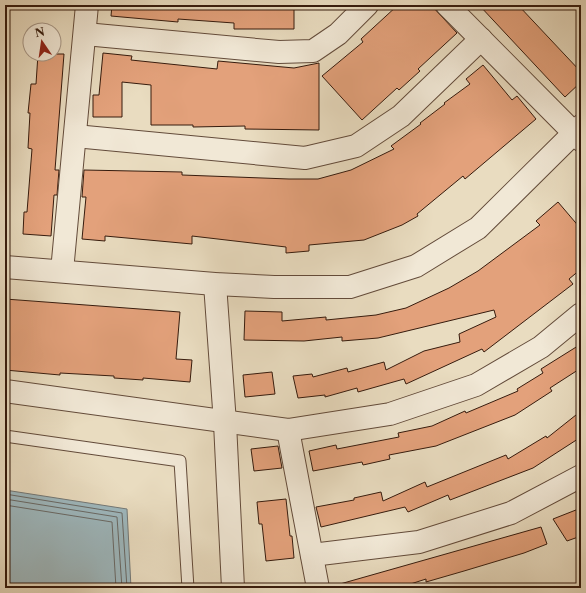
<svg xmlns="http://www.w3.org/2000/svg" width="586" height="593" font-family="'Libre Caslon Text',serif">
  <style>
    .water { fill: #9eb8be; stroke: #747977 }
    .lines { fill: none; stroke-linecap: round; stroke-linejoin: round }
    .shore { stroke: #6a6a66; stroke-width: 1 }
    .building { fill: #e3a17b; stroke: #361b0d }
    .service-casing { stroke: #634b3a; stroke-width: 13 }
    .minor-casing { stroke: #634b3a; stroke-width: 24 }
    .tertiary-casing { stroke: #634b3a; stroke-width: 24 }
    .service { stroke: #f1e8d6; stroke-width: 11 }
    .minor { stroke: #f1e8d6; stroke-width: 22 }
    .tertiary { stroke: #f1e8d6; stroke-width: 22 }
  </style>
  <rect width="100%" height="100%" fill="#e9dcc0"/>
  <filter id="stains"><feTurbulence type="fractalNoise" baseFrequency=".005" numOctaves="4"/><feColorMatrix values="0 0 0 0 .2 0 0 0 0 .09 0 0 0 0 .02 0 0 0 .5 -.17"/></filter>
  <radialGradient id="worn" r=".72"><stop offset=".6" stop-color="#630" stop-opacity="0"/><stop offset="1" stop-color="#630" stop-opacity=".3"/></radialGradient>
  <!-- water -->
  <path class="water" d="M5,490l122,19 4,79h-126z"/>
  <g class="lines">
    <!-- shore -->
    <g class="shore">
      <path d="M5,494l117,19 5,75"/>
      <path d="M5,499l112,18 5,71"/>
      <path d="M5,505l107,17 4,66"/>
    </g>
  </g>
  <!-- building -->
  <g class="building">
    <path d="M112,5l182,2v22h-60v-6l-56,-4v3l-67,-6z"/>
    <path d="M398,5h33l26,28 -39,36 2,2 -21,19 -2,-2 -35,32 -40,-44 41,-34 -2,-3z"/>
    <path d="M479,5h39l63,67v10l-16,15z"/>
    <path d="M103,53l29,3 -1,4 86,9 1,-8 76,7 25,-5v67l-74,-1v-3l-52,1v-2h-42v-40l-29,-3v35h-29v-22h6z"/>
    <path d="M38,54h26l-9,116h4l-2,25h-3l-3,41 -28,-2 1,-22h3l5,-63 -4,-1 2,-35h-2l3,-29h5z"/>
    <path d="M483,65l29,35 5,-4 19,23 -71,60 -2,-3 -46,38 1,2 -16,9 -38,15 -55,5v6l-23,2v-6l-94,-11v8l-87,-8v5l-23,-2 4,-42h-4l2,-27 98,2v3l107,4h29l33,-9 43,-21 -3,-3 30,-22 -1,-1 25,-19 -1,-1 26,-19 -4,-5z"/>
    <path d="M558,202l23,27v40l-12,10 4,5 -89,68 -2,-3 -76,35 -2,-5 -46,13 -1,-4 -32,9v-2l-27,3 -5,-22 19,-2 1,3 34,-9 1,4 36,-10 2,8 38,-19 36,-9 -1,-8 37,-17 -2,-7 -116,28 -36,3v-4l-38,4 -60,-1 1,-29 37,1v9l44,-4v3l50,-5 30,-7 43,-20 29,-17 62,-46 -4,-4z"/>
    <path d="M5,299l175,13 -4,47 16,1 -2,22 -47,-4v2l-29,-2v-2l-54,-3v2l-55,-5z"/>
    <path d="M581,344v24l-31,20 2,3 -37,24 -79,31 -47,9 1,4 -27,6 -1,-3 -49,9 -4,-20 27,-6 1,4 62,-12 -1,-4 34,-7 33,-15 1,2 52,-22 -1,-2 26,-16 -2,-4z"/>
    <path d="M272,372l3,22 -30,3 -2,-22z"/>
    <path d="M581,411v26l-48,31 -83,32 -2,-5 -40,17 -3,-5 -84,20 -5,-20 38,-7v-2l27,-6 2,9 42,-19 2,5 79,-32 2,4 38,-23 1,2z"/>
    <path d="M278,446l4,22 -28,3 -3,-22z"/>
    <path d="M286,499l4,37h2l2,22 -28,3 -4,-37h-3l-2,-22z"/>
    <path d="M581,508v28l-14,5 -14,-22z"/>
    <path d="M541,527l6,17 -23,9 -60,18 -38,11v-3l-28,9h-58v-4z"/>
  </g>
  <g class="lines">
    <defs>
      <path id="service" d="M5,436l175,25 8,127"/>
      <g id="minor">
        <path d="M447,5l134,135"/>
        <path d="M85,34l194,18 34,-1 25,-17 29,-29"/>
        <path d="M75,136l230,22 51,-12 45,-30 80,-77"/>
        <path d="M62,271l25,-266"/>
        <path d="M5,391l283,39 102,-16 86,-29 65,-38 40,-33"/>
        <path d="M288,430l30,158"/>
        <path d="M312,555l107,-13 92,-29 70,-37"/>
      </g>
      <g id="tertiary">
        <path d="M5,267l210,17 59,3h76l66,-21 62,-38 103,-102"/>
        <path d="M215,284l10,139 8,165"/>
      </g>
    </defs>
    <!-- service casing -->
    <use href="#service" class="service-casing"/>
    <!-- minor casing -->
    <use href="#minor" class="minor-casing"/>
    <!-- tertiary casing -->
    <use href="#tertiary" class="tertiary-casing"/>
    <!-- service -->
    <use href="#service" class="service"/>
    <!-- minor -->
    <use href="#minor" class="minor"/>
    <!-- tertiary -->
    <use href="#tertiary" class="tertiary"/>
  </g>
  <!-- margin -->
  <rect width="586" height="593" fill="none" stroke="#e9dcc0" stroke-width="20"/>
  <rect x="6" y="6" width="574" height="581" fill="none" stroke="#361b0d" stroke-width="2"/>
  <rect x="10" y="10" width="566" height="573" fill="none" stroke="#361b0d"/>
  <!-- north arrow -->
  <g transform="translate(42 42) rotate(347)"><circle r="19" fill="#f1e8d6" stroke="#a69686"/>
  <path d="M0-3L7 15L0 10L-7 15Z" fill="#8f2418"/>
  <text y="-6" font-size="11" font-weight="bold" text-anchor="middle" fill="#361b0d">N</text>
  </g>
  <rect width="100%" height="100%" filter="url(#stains)"/>
  <rect width="100%" height="100%" fill="url(#worn)"/>
</svg>
